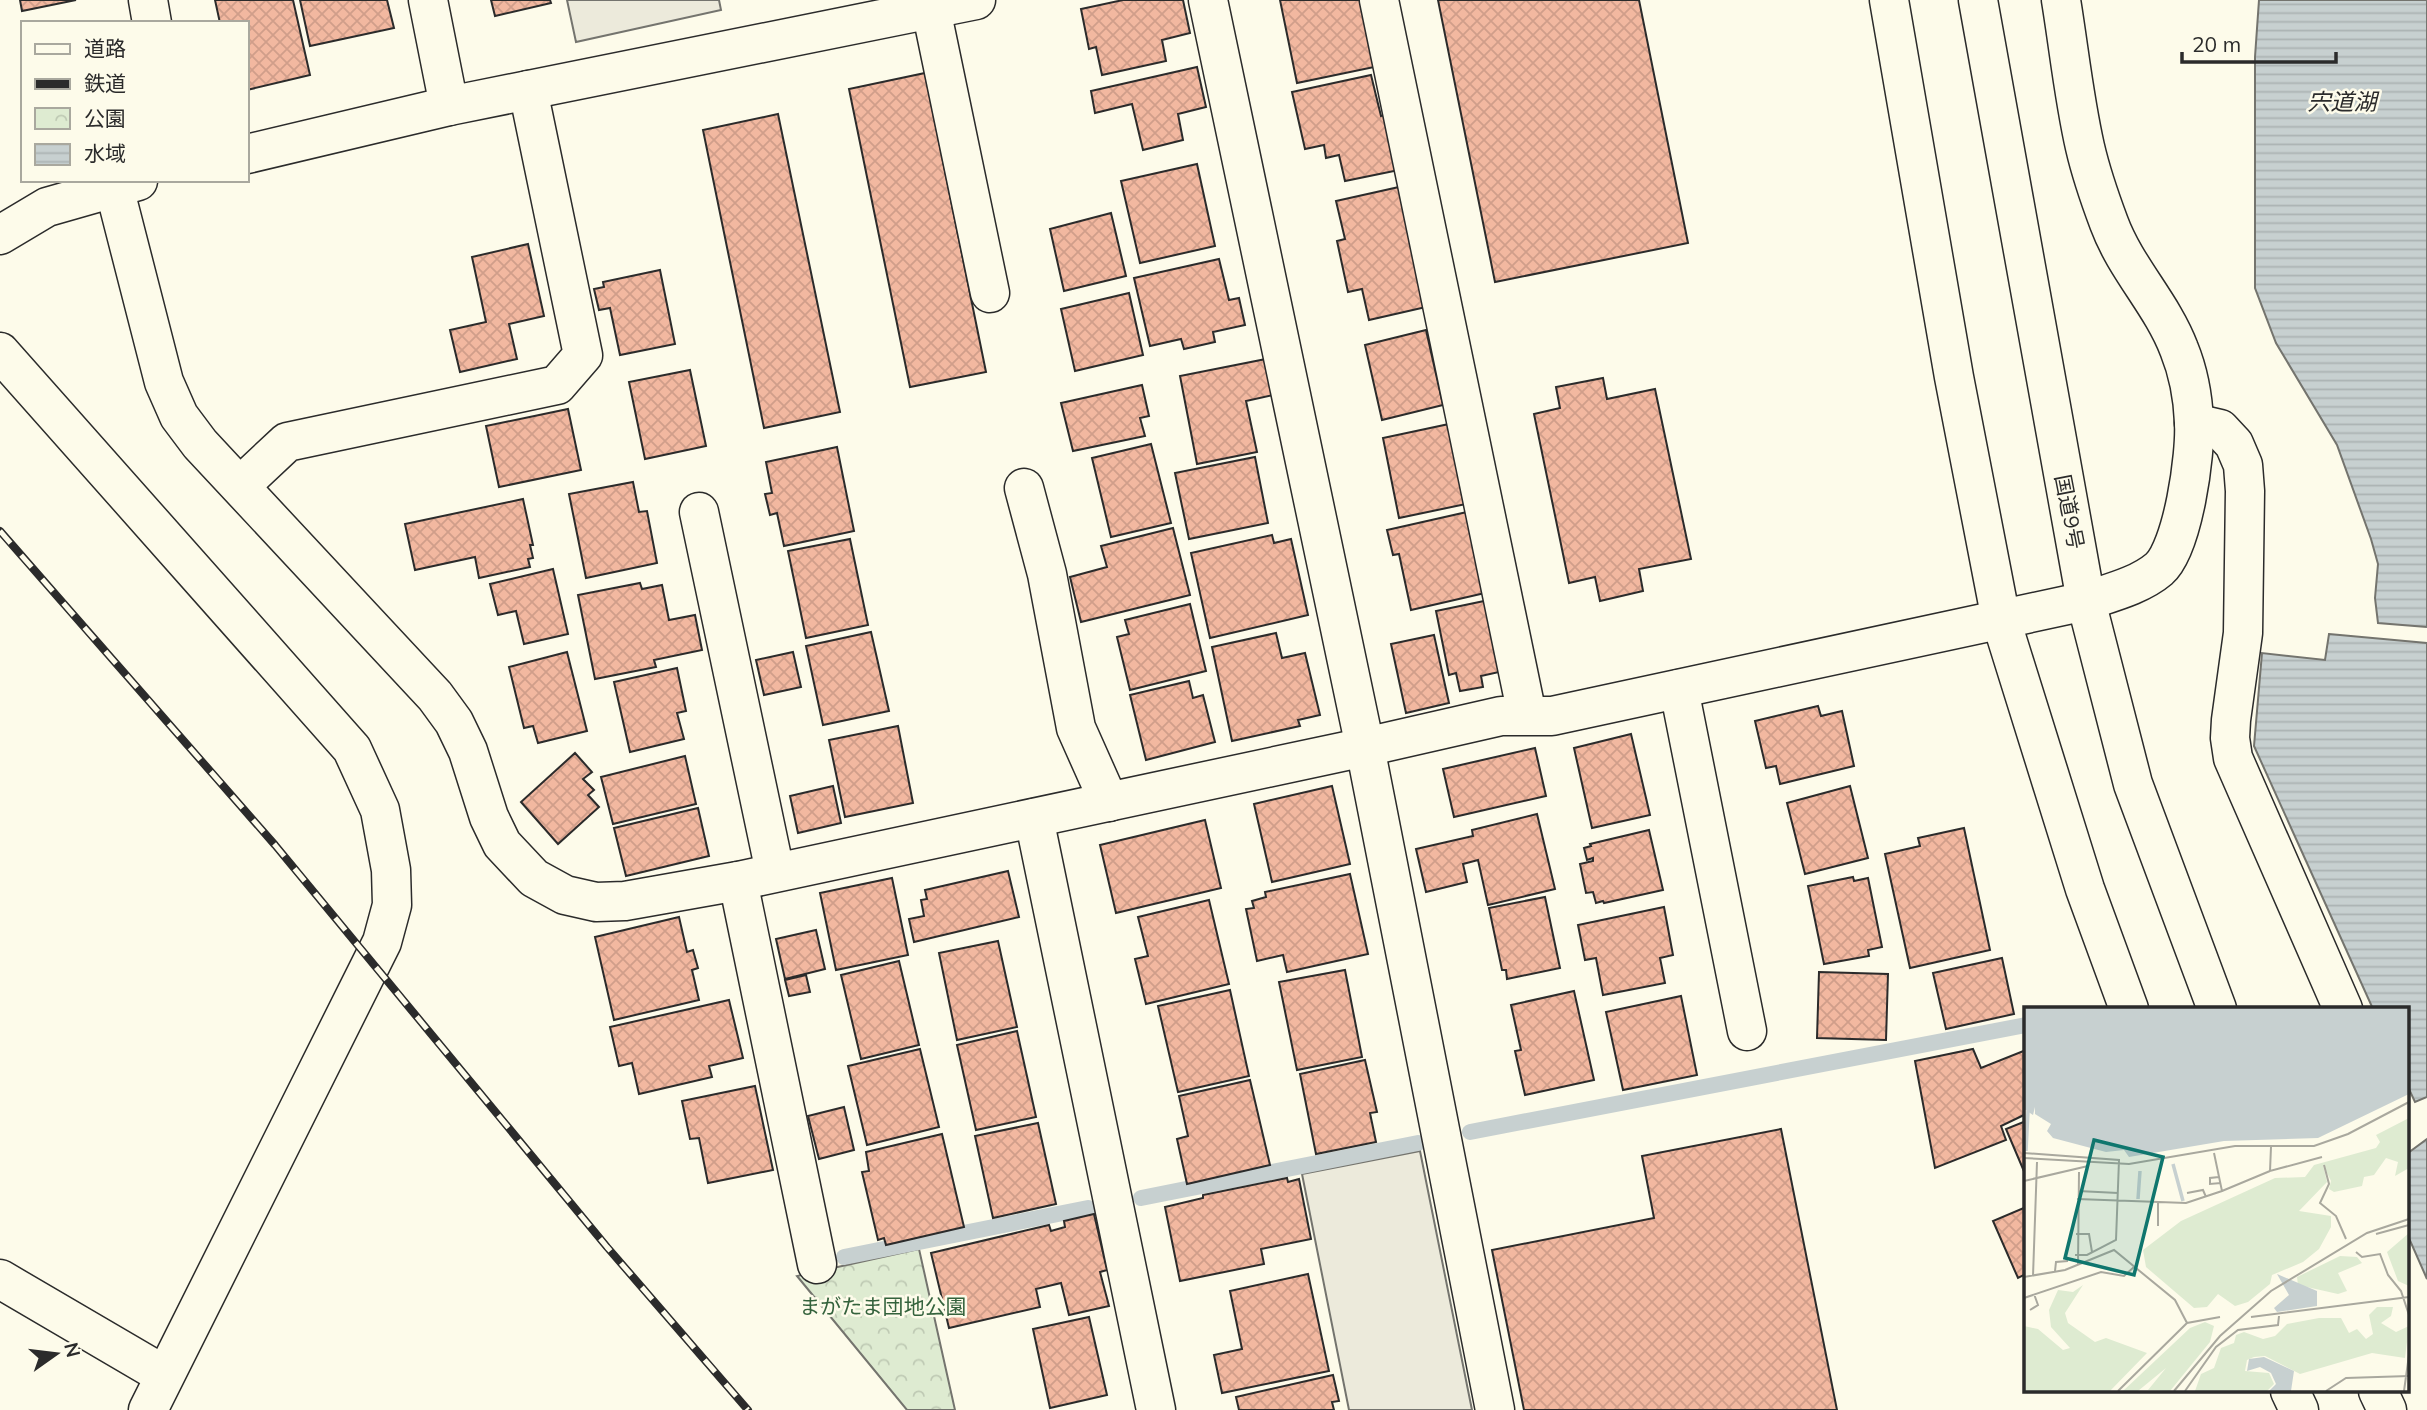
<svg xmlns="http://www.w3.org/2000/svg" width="2427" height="1410" font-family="Mulish,'Noto Sans JP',sans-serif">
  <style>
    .park { fill: url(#park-crowns); stroke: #74746e; stroke-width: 2 }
    .parking { fill: #eceadb; stroke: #74746e; stroke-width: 2 }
    .water { fill: url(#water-rules); stroke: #74746e; stroke-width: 2 }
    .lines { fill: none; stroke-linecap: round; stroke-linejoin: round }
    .stream { stroke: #c7d0d0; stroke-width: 16 }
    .building { fill: url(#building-cross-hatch); stroke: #2b2b2b; stroke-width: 2 }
    .minor-casing { stroke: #2b2b2b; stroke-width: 41 }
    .highway-casing { stroke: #2b2b2b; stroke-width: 41 }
    .minor { stroke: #fdfbea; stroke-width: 38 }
    .highway { stroke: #fdfbea; stroke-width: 38 }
    .rail-casing { stroke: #2b2b2b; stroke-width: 8 }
    .rail { stroke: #fdfbea; stroke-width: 5; stroke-dasharray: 16; stroke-linecap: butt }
    .labels { text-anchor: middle; stroke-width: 5; stroke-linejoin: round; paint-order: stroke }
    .street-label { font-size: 21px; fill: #2b2b2b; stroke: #fdfbea }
    .park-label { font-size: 21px; fill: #34623c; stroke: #fdfbea }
    .water-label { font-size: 23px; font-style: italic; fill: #2b2b2b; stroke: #fdfbea }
    .inset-river { fill: none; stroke: #c7d0d0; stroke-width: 3.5 }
    .inset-road { fill: none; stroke: #a9a89e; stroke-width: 2 }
    .view { fill: #0f766e; fill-opacity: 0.15; stroke: #0f766e; stroke-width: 3.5 }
    .inset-edge { fill: none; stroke: #2b2b2b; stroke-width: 3.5 }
  </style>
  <defs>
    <pattern id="park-crowns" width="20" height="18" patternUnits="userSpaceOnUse" patternTransform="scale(1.75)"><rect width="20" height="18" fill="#deebd1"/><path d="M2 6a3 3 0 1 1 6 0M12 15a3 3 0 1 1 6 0" fill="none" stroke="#bfcab4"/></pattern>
    <pattern id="water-rules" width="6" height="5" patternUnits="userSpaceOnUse" patternTransform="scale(1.75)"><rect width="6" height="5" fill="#c7d0d0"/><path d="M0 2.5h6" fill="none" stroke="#abb3b3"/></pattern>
    <pattern id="building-cross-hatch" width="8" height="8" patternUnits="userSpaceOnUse" patternTransform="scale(1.75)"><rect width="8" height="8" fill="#f2b8a0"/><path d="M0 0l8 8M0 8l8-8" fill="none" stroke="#d09e8a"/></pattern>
  </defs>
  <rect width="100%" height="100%" fill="#fdfbea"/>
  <!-- park -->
  <path class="park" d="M919,1249l36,161h-48l-110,-134z"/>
  <!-- parking -->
  <g class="parking">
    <path d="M567,0h152l2,10 -145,32z"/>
    <path d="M1420,1151l52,259h-123l-47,-236z"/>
  </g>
  <!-- water -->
  <g class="water">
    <path d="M2259,0h168v627l-49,-4 -3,-25 3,-34 -7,-25 -34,-94 -61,-102 -21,-55v-231z"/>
    <path d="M2329,634l98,9v454l-12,5 -7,-15v-78h-35l-119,-263 8,-93 63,7z"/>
    <path d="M2427,1139v140l-19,-43v-83z"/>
  </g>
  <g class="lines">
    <!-- stream -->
    <g class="stream">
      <path d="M1470,1132l556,-107"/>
      <path d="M1141,1198l277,-55"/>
      <path d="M844,1257l244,-49"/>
    </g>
  </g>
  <!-- building -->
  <g class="building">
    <path d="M20,0h56l-54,11z"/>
    <path d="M215,0h78l17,75 -63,15v-67h-27z"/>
    <path d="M300,0h87l7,28 -84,18z"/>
    <path d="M491,0h59l1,3 -56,13z"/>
    <path d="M1123,0h60l7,33 -28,7 4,21 -64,14 -6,-28 -7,2 -8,-40z"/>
    <path d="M1280,0h85l14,66 -82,17z"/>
    <path d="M1438,0h201l49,243 -193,39z"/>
    <path d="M1197,67l9,40 -28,7 5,26 -40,10 -11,-46 -37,9 -4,-22z"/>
    <path d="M925,73l61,299 -76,15 -61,-298z"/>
    <path d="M1371,75l10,41 7,-2 11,56 -54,11 -6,-26 -13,3 -2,-13 -19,4 -13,-57z"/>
    <path d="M778,114l62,298 -76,16 -61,-298z"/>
    <path d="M1197,164l18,82 -75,17 -19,-82z"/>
    <path d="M1399,187l27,120 -57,13 -7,-31 -14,3 -11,-51 8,-2 -9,-38z"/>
    <path d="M1111,213l15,63 -62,15 -14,-62z"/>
    <path d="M528,244l16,72 -35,8 8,35 -57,13 -10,-42 36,-8 -14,-65z"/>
    <path d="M1219,259l10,41 10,-2 6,27 -32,7 2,10 -31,7 -3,-10 -31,7 -16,-68z"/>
    <path d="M660,270l15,74 -55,11 -10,-47 -11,2 -5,-21 10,-2 -1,-5z"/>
    <path d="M1129,293l14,62 -68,16 -14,-62z"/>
    <path d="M1426,330l17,75 -61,15 -17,-75z"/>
    <path d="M1266,359l7,36 -27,6 11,51 -60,12 -17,-88z"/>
    <path d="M690,370l16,76 -61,13 -16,-77z"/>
    <path d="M1603,378l4,21 48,-10 36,170 -52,10 4,22 -43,10 -5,-24 -26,6 -35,-169 26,-6 -4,-21z"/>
    <path d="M1142,385l7,31 -9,2 5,18 -72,15 -12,-48z"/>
    <path d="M568,409l13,61 -82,17 -13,-61z"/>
    <path d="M1449,424l17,80 -67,14 -16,-80z"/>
    <path d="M1151,444l20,79 -60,14 -19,-79z"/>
    <path d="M837,447l17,84 -70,15 -7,-33 -7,2 -5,-21 7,-1 -6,-31z"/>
    <path d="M1255,457l13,66 -79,16 -14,-66z"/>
    <path d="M633,482l6,30 8,-1 10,52 -71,15 -17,-84z"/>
    <path d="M523,499l10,46h-3l3,13 -5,1 2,8 -51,11 -4,-21 -60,13 -10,-46z"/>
    <path d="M1467,512l18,81 -74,17 -12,-56 -6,1 -6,-25z"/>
    <path d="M1173,528l17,67 -109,27 -11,-45 37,-10 -6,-21z"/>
    <path d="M1272,535l2,8 17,-4 17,76 -98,23 -19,-85z"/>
    <path d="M850,539l18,86 -62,13 -18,-87z"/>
    <path d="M553,569l15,65 -44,10 -8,-33 -18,4 -8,-31z"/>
    <path d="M640,583l2,6 20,-4 7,35 26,-5 7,35 -48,10 2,7 -61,12 -17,-84z"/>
    <path d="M1489,600l10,72 -18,4 2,11 -23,4 -4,-18 -7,2 -13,-64z"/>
    <path d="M1190,604l16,67 -76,19 -13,-53 12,-3 -4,-14z"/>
    <path d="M871,632l18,79 -66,14 -17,-79z"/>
    <path d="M1276,633l6,25 23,-5 15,62 -22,5 2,6 -68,15 -20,-94z"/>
    <path d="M1434,635l15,68 -43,10 -15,-69z"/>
    <path d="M567,652l20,79 -49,12 -5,-17 -9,2 -15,-61z"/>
    <path d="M793,652l8,35 -37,8 -8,-35z"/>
    <path d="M677,668l9,43 -9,2 7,26 -54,13 -16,-70z"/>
    <path d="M1189,681l4,17 10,-3 12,47 -69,18 -16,-65z"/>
    <path d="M1818,706l3,10 21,-5 12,55 -74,18 -4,-18 -10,2 -11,-47z"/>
    <path d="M898,726l15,77 -68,14 -16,-77z"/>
    <path d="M1631,734l19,81 -58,13 -18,-80z"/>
    <path d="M1535,748l11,48 -92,21 -11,-48z"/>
    <path d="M575,753l17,19 -9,7 11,11 -6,5 11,12 -41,37 -37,-42z"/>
    <path d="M685,756l11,48 -83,20 -12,-47z"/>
    <path d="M833,786l8,37 -43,10 -8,-37z"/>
    <path d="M1332,786l18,78 -78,18 -18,-78z"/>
    <path d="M1850,786l18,72 -63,16 -18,-71z"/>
    <path d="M698,808l11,48 -83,20 -12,-48z"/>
    <path d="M1537,814l18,75 -67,16 -10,-45 -15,4 4,18 -41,10 -10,-43 57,-13 -1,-6z"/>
    <path d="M1205,820l16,68 -105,25 -16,-68z"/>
    <path d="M1964,828l26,122 -80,18 -25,-114 35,-8 -2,-8z"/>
    <path d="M1649,830l14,60 -59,13 -1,-2 -7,2 -3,-11 -7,1 -6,-29 13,-3v-3l-6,2 -3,-12 7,-2 -1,-2z"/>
    <path d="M1008,871l11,46 -105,25 -5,-23 15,-3 -3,-16 6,-1 -2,-9z"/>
    <path d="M1350,874l18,80 -81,18 -4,-17 -26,6 -11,-52 8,-1 -2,-7 14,-4 -1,-5z"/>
    <path d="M1853,877l1,4 14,-3 14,69 -14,3 1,6 -45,8 -16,-78z"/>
    <path d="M892,878l16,77 -72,15 -16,-77z"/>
    <path d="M1545,897l15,71 -53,11 -1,-9h-4l-13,-62z"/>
    <path d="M1209,900l20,84 -83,20 -11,-45 13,-3 -10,-39z"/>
    <path d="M1664,907l9,48 -13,3 5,25 -62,12 -7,-37 -11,2 -7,-35z"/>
    <path d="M679,917l8,35 6,-2 5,18 -6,2 7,30 -85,20 -19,-83z"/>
    <path d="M816,930l9,39 -40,10 -9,-40z"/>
    <path d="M998,941l19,86 -60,13 -18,-87z"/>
    <path d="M2002,958l12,56 -68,15 -13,-56z"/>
    <path d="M899,961l20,84 -58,14 -20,-84z"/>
    <path d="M1345,970l17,87 -65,13 -18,-88z"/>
    <path d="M1819,972l69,2 -2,66 -69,-2z"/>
    <path d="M806,975l4,17 -21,4 -4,-16z"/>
    <path d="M1230,990l19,86 -71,16 -20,-86z"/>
    <path d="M1574,991l20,89 -69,15 -10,-44 6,-1 -10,-45z"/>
    <path d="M1681,996l16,79 -74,15 -17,-78z"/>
    <path d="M729,1000l14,58 -34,8 3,11 -73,17 -7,-31 -13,3 -9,-39z"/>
    <path d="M1017,1031l19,86 -60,13 -19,-85z"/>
    <path d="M920,1049l19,78 -72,18 -19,-79z"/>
    <path d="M1973,1049l8,19 45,-18v64l-25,12 5,14 -71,28 -20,-107z"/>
    <path d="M1365,1060l12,52 -7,1 6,29 -60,12 -16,-80z"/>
    <path d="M1250,1080l20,85 -83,19 -10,-45 11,-3 -9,-40z"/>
    <path d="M755,1086l18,84 -65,13 -9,-45 -9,1 -8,-38z"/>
    <path d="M844,1107l10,43 -35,9 -11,-43z"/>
    <path d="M2026,1121v55l-20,-47z"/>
    <path d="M1038,1123l18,81 -63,14 -18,-82z"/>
    <path d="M1781,1129l56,281h-313l-32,-160 162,-32 -12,-62z"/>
    <path d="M942,1134l22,93 -78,18 -2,-7 -6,2 -16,-68 7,-1 -3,-19z"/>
    <path d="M1287,1178l1,4 11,-3 12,60 -50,10 3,15 -84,17 -15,-74 38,-9v-3z"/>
    <path d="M2026,1207v67l-8,4 -25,-57z"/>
    <path d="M1094,1214l13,56 -7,2 9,34 -40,9 -8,-32 -25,6 4,18 -91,21 -18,-75 118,-28 2,6 14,-4 -1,-6z"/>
    <path d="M1308,1274l21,97 -107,22 -8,-38 28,-6 -12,-58z"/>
    <path d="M1089,1317l18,78 -57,13 -17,-79z"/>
    <path d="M1333,1375l6,26 -7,1 2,8h-95l-3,-13z"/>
  </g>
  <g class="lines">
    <defs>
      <g id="minor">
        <path d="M148,0l4,23"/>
        <path d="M428,0l21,106"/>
        <path d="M1208,0l157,747 130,663"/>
        <path d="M1379,0l148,715"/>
        <path d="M931,9l59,284"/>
        <path d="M247,154l202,-48 527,-106"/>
        <path d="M114,187l50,195 15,34 21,28 235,252 19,26 14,29 21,66 13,27 32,34 31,17 31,7 29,-1 113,-20 627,-134 136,-31h51l534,-115c23,-8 53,-15 73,-32 24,-21 37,-115 35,-147 -1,-24 -6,-51 -15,-73 -17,-45 -53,-80 -70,-126 -9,-24 -18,-50 -24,-76 -11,-48 -16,-98 -24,-147"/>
        <path d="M0,235l47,-28 91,-26"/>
        <path d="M0,352l352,397 28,61 11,60 1,35 -10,37 -234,468"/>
        <path d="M2194,423l26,6 14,15 9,21 2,26 -2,142 -12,87 -1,18 3,20 110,251"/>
        <path d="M240,486l47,-44 270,-57 26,-30 -55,-265"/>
        <path d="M1024,488l23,86 29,154 33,74"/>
        <path d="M699,512l76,360"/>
        <path d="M1679,689l68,342"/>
        <path d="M1034,818l122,592"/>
        <path d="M738,881l79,383"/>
        <path d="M0,1279l164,96"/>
      </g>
      <g id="highway">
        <path d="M1889,0l65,377 47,243 84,269 44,120"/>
        <path d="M1978,0l108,601 47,183 84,225"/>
        <path d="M2290,1391l9,19"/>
        <path d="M2378,1391l9,19"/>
      </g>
    </defs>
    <!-- minor casing -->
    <use href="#minor" class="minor-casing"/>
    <!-- highway casing -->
    <use href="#highway" class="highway-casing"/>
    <!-- minor -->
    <use href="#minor" class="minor"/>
    <!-- highway -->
    <use href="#highway" class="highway"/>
    <defs>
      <path id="rail" d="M0,531l275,314 332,402 141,163"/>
    </defs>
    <!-- rail casing -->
    <use href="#rail" class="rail-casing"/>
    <!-- rail -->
    <use href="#rail" class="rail"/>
  </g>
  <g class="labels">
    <!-- street labels -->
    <g class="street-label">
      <text transform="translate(2069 512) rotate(79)" y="7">国道9号</text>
    </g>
    <!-- park labels -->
    <g class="park-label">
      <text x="883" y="1314">まがたま団地公園</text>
    </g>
    <!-- water labels -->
    <g class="water-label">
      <text x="2342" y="110">宍道湖</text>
    </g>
  </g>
  <!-- overview -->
  <g transform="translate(2024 1007)">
    <rect width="385" height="385" fill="#fdfbea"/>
    <path d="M385,111v50l-14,8 3,-14 -12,-4 -12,17 -10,2 -2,9 -28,6 -5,-3 2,-8 -8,-16 4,17 -28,29 32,5v11l-12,22 -16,13 -31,13 -2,9 -22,18 -13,4 -17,-12 -11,13 -13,1 -48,-41 -3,-17 38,-29 94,-43 30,-1 9,-12 62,-17 4,-6 -4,-7zM385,226v53l-11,-5 -11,-29zM316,249l17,1 5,6 -24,10 9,18 -9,3 -40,-9 -1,-8zM59,278l-18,28 3,10 27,19 11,-4 41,15 -37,38h-86v-65l14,3 25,21 7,-2 -19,-21 -2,-17 9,-20 15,2zM353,300h16l-2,9 -10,7 15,9 13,-6 -4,32 -33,-5 -72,21 -35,-18 -11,1 -7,3 -2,11 24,2 5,11 -7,7h-72l6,-17 13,-6 7,-20 13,-5 2,-8 8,-3 19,7 12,-3 12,-12 32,-6h22l8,15 8,-4 9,10 7,-5 -4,-19zM181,315l9,4 -4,16 -40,49 -22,-1 18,-22 -28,23h-15l67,-63z" fill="#deebd1"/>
    <path d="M0,1h385v86l-91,44 -94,3 -95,16 -5,-7 -18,2 -53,-14 -6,-7 4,-7 -16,-10v-7l-2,8 -9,-6zM253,267l40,17v15l-40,6 -3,-4 15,-13zM240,350l30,14 -3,20h-22l7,-7 -5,-11 -11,-6 -13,4 2,-12z" fill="#c7d0d0"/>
    <path class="inset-river" d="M2,144l2,-40M149,157l10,37M114,192l2,-28"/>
    <path class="inset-road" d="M247,140l-1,24 52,-14M0,146l95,7 -3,80 -29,15h-12M0,151l105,6 106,-18h79l34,-12 61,-32M300,158l5,19 -9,19 16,13 10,23M195,170l-9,1v6l11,-1M0,174l64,-15M54,184l40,2M198,184l48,-20M163,186l16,-3 3,7M53,192l109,4 36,-12 -8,-38M134,219v-23M52,227h13l3,18M352,227l33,-9M332,245l6,5 18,-3 8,21 13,16 8,24M54,258l1,-93M31,264l1,-9 12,-1M9,269l4,-114M0,270l41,-7 49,-20 61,50 12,23M0,291l77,-26 23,4 10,-9M6,303l8,-5 -4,-11M227,310l158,-20M94,384l69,-68 33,-6M150,384l46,-55 51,-45 96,-58 42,-14M161,384l31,-44 22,-17 40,-5 1,-9M302,384l20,-13 63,-2M380,384l5,-36"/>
    <path class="view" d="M70,133l69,17 -29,118 -69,-17z"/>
    <rect width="385" height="385" class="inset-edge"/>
  </g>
  <!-- legend -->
  <rect x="21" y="21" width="228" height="161" fill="#fdfbea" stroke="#a9a89e" stroke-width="2"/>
  <rect x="35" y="44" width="35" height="10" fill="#fdfbea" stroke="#a9a89e" stroke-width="2"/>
  <text x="84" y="56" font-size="21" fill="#2b2b2b">道路</text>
  <rect x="35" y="79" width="35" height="10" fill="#2b2b2b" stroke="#a9a89e" stroke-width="2"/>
  <text x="84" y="91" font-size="21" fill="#2b2b2b">鉄道</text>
  <rect x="35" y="108" width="35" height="21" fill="url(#park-crowns)" stroke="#a9a89e" stroke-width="2"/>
  <text x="84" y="126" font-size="21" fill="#2b2b2b">公園</text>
  <rect x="35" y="144" width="35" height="21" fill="url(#water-rules)" stroke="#a9a89e" stroke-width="2"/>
  <text x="84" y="161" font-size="21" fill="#2b2b2b">水域</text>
  <!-- north arrow -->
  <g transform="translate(56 1354) rotate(76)" stroke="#fdfbea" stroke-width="5" paint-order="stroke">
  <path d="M0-5L12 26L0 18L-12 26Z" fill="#2b2b2b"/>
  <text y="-10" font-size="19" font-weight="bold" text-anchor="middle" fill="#2b2b2b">N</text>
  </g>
  <!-- scale -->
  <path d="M2182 52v10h154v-10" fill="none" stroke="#2b2b2b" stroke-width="3.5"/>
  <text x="2192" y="52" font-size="21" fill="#2b2b2b" stroke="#fdfbea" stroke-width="5" paint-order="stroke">20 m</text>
</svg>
